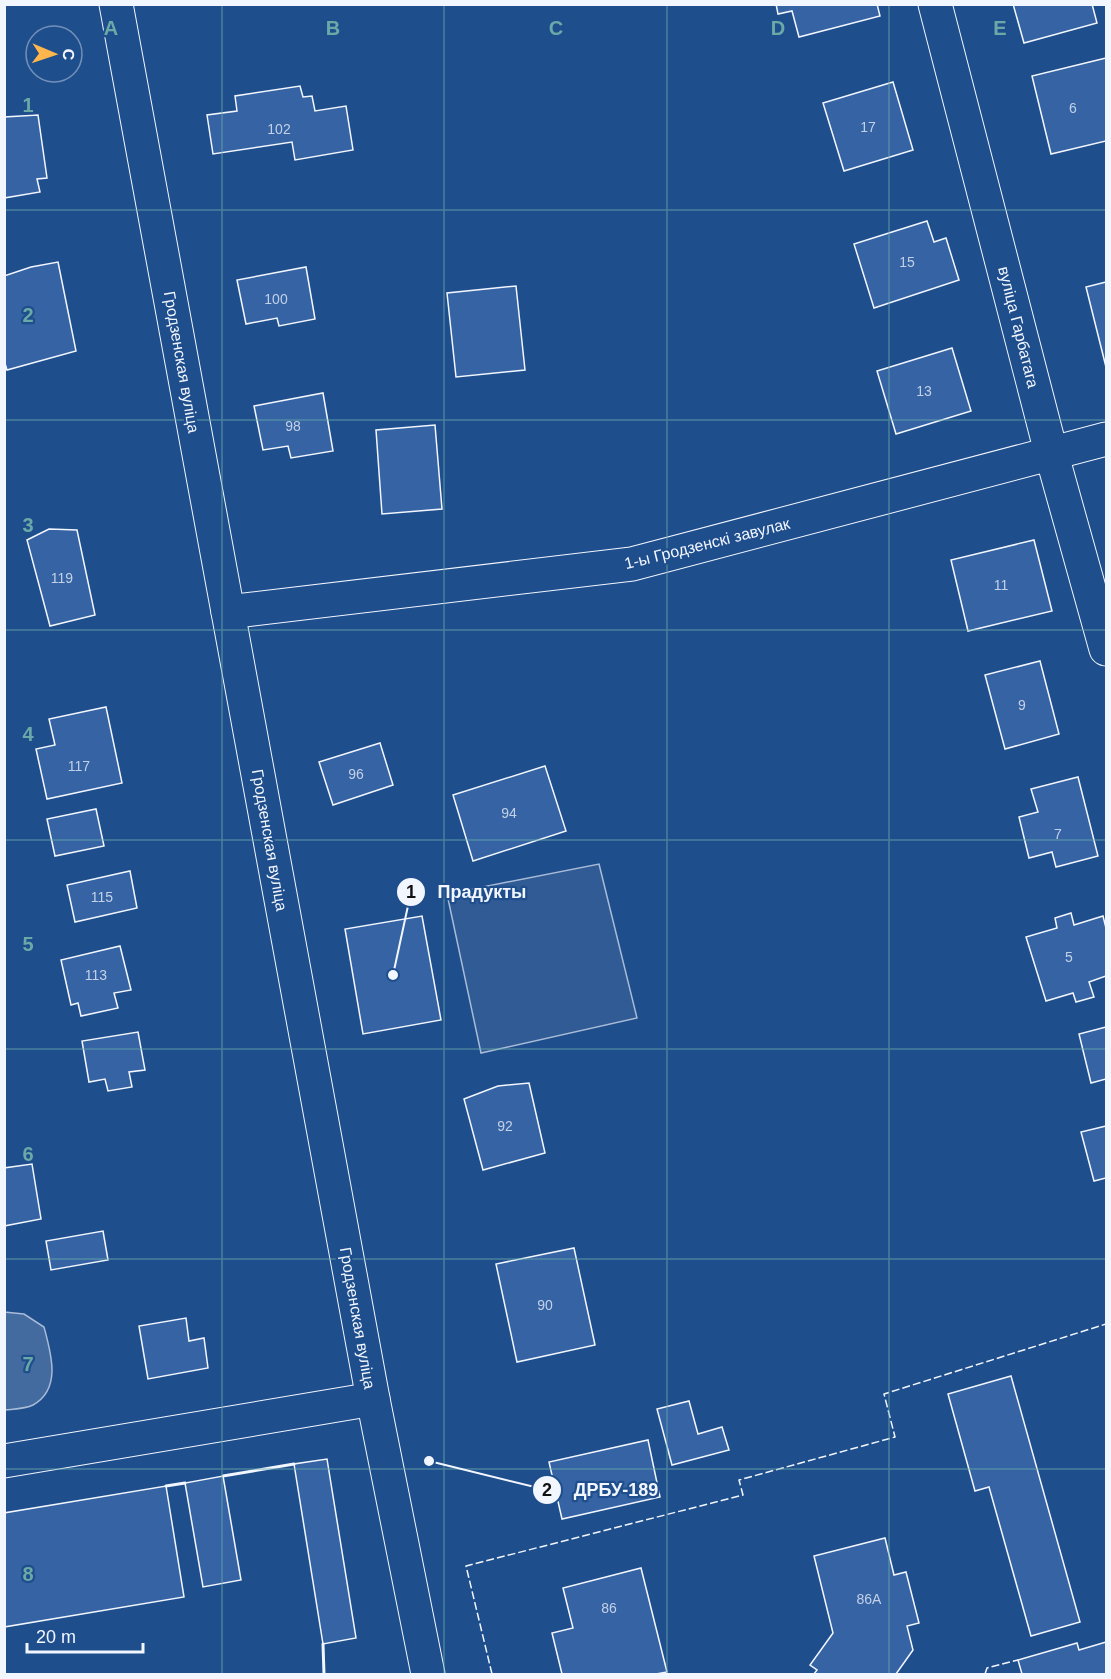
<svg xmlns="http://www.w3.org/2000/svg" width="1111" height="1679" font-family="Helvetica,sans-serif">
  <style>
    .built { fill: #305b95; stroke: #a8bbd7; stroke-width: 1.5 }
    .water { fill: #446ba0; stroke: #a8bbd7; stroke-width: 1.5 }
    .building { fill: #3563a3; stroke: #f2f6ff; stroke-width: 1.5 }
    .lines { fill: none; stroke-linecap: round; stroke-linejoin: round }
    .minor-casing { stroke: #f2f6ff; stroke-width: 35 }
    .minor { stroke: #1f4e8c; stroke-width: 33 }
    .fence { stroke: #f2f6ff; stroke-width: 1.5; stroke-dasharray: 8 3; stroke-linecap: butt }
    .wall { stroke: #f2f6ff; stroke-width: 3 }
    .grid { fill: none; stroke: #6aa9a8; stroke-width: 1.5; stroke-opacity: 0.55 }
    .labels { text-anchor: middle; stroke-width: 4.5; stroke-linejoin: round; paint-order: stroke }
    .number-label { font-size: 14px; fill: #c3d1e8 }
    .street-label { font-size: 16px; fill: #f2f6ff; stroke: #1f4e8c }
    .grid-label { font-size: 20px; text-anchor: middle; font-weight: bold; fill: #6aa9a8; stroke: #1f4e8c; stroke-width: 4.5; stroke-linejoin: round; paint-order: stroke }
    .leader { fill: none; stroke: #f2f6ff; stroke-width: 2 }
    .callout-dot { fill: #f2f6ff; stroke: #1f4e8c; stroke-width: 2 }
    .mark-label { font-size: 18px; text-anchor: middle; font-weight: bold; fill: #111 }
    .callout-label { font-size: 18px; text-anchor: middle; font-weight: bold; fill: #f2f6ff; stroke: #1f4e8c; stroke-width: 4.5; stroke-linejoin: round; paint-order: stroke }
  </style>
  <rect width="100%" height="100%" fill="#1f4e8c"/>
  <!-- built -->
  <path class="built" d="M599,864l38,154 -156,35 -34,-159z"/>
  <!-- water -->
  <path class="water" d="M4,1312l20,2 20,13c7,26 18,62 -11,78 -8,4 -20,4 -28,5z"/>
  <!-- building -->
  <g class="building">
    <path d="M776,4h101l3,12 -81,21 -7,-26 -14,3z"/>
    <path d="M1013,4h79l5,19 -73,20z"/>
    <path d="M1106,58v83l-55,13 -19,-78z"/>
    <path d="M893,82l20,68 -69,21 -21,-68z"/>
    <path d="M300,86l3,11 9,-1 3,15 31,-5 7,44 -58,10 -3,-18 -79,12 -6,-39 30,-4 -2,-15z"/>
    <path d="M38,115l9,63 -10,1 3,13 -36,6v-81z"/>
    <path d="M927,221l7,21 12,-4 13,42 -85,28 -20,-64z"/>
    <path d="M58,262l18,89 -69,19 -3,-10v-84l27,-9z"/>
    <path d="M306,267l9,52 -36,7 -2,-8 -31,6 -9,-44z"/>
    <path d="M1106,282v85l-20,-80z"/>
    <path d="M516,286l9,84 -69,7 -9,-84z"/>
    <path d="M952,348l19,63 -75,23 -19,-63z"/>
    <path d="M323,393l10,58 -42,7 -3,-12 -25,4 -9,-44z"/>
    <path d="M435,425l7,84 -60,5 -6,-84z"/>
    <path d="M49,529l28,1 18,85 -45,11 -23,-86z"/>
    <path d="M1034,540l18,71 -84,20 -17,-71z"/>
    <path d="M1040,661l19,73 -54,15 -20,-74z"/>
    <path d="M106,707l16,76 -75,16 -11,-50 19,-4 -6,-26z"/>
    <path d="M380,743l13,42 -60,20 -14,-43z"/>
    <path d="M545,766l21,65 -93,30 -20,-66z"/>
    <path d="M1078,777l20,79 -42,11 -4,-15 -23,6 -10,-41 19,-5 -7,-23z"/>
    <path d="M96,809l8,37 -49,10 -8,-37z"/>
    <path d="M130,871l7,37 -62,14 -8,-37z"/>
    <path d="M1071,913l3,12 29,-9 3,12v48l-17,6 5,15 -18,5 -3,-9 -27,8 -20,-64 31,-9 -2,-10z"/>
    <path d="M422,916l19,104 -78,14 -18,-105z"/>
    <path d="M120,946l11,44 -17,3 4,15 -37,8 -3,-13 -7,2 -10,-45z"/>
    <path d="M1106,1027v52l-15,4 -12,-49z"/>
    <path d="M138,1032l7,38 -16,2 3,15 -24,4 -3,-12 -16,3 -7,-41z"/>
    <path d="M529,1083l16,70 -62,17 -19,-71 34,-13z"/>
    <path d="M1106,1126v52l-12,3 -13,-49z"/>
    <path d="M32,1164l9,55 -37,7v-58z"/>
    <path d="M103,1231l5,29 -57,10 -5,-29z"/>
    <path d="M574,1248l21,97 -78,17 -21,-98z"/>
    <path d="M186,1318l3,23 15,-3 4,30 -60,11 -9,-53z"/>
    <path d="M1011,1376l69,246 -49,14 -42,-149 -14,4 -27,-97z"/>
    <path d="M689,1401l9,33 24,-7 7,23 -57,15 -15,-56z"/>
    <path d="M648,1440l12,57 -98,22 -13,-57z"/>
    <path d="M327,1459l29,179 -33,6 -29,-180z"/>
    <path d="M223,1476l18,104 -38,7 -18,-104z"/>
    <path d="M166,1486l18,111 -180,30v-114z"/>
    <path d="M885,1538l9,37 12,-3 13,51 -12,3 6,24 -17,24h-82l3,-4 -7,-5 23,-32 -19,-77z"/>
    <path d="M641,1568l26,104 -11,2h-94l-10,-41 21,-5 -10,-40z"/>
    <path d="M1106,1642v32h-84l-4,-14 59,-17 2,7z"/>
  </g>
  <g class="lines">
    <defs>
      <g id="minor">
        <path d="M116,4l257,1395 55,275"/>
        <path d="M935,4l116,448 55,197"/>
        <path d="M228,612l404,-48 474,-125"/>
        <path d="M4,1461l369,-62"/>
      </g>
    </defs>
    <!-- minor casing -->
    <use href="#minor" class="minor-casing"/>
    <!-- minor -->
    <use href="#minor" class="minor"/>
    <!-- fence -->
    <g class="fence">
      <path d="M492,1674l-26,-108 277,-71 -4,-15 156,-43 -11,-43 222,-70"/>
      <path d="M985,1674l2,-6 31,-8"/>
    </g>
    <!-- wall -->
    <g class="wall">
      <path d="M223,1476l71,-12"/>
      <path d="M166,1486l19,-3"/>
      <path d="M323,1644l1,30"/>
    </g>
  </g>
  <!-- grid -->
  <path class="grid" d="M222,4v1670M444,4v1670M667,4v1670M889,4v1670M4,210h1102M4,420h1102M4,630h1102M4,840h1102M4,1049h1102M4,1259h1102M4,1469h1102"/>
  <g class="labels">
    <!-- number labels -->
    <g class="number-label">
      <text x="1073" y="113">6</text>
      <text x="868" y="132">17</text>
      <text x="279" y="134">102</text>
      <text x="907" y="267">15</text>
      <text x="276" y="304">100</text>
      <text x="924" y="396">13</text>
      <text x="293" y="431">98</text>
      <text x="62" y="583">119</text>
      <text x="1001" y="590">11</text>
      <text x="1022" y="710">9</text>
      <text x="79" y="771">117</text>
      <text x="356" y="779">96</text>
      <text x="509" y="818">94</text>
      <text x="1058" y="839">7</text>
      <text x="102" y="902">115</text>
      <text x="1069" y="962">5</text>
      <text x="96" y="980">113</text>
      <text x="505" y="1131">92</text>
      <text x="545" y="1310">90</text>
      <text x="869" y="1604">86A</text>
      <text x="609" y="1613">86</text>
    </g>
    <!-- street labels -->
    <g class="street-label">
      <text transform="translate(1019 327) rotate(76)" y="6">вуліца Гарбатага</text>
      <text transform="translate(182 362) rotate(80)" y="6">Гродзенская вуліца</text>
      <text transform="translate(707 543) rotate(-14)" y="6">1-ы Гродзенскі завулак</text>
      <text transform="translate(270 840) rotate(80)" y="6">Гродзенская вуліца</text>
      <text transform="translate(358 1318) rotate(80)" y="6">Гродзенская вуліца</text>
    </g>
  </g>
  <g class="grid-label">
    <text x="111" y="35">A</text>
    <text x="333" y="35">B</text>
    <text x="556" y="35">C</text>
    <text x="778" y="35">D</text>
    <text x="1000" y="35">E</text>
    <text x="28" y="112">1</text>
    <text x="28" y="322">2</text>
    <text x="28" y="532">3</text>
    <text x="28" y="741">4</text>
    <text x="28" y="951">5</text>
    <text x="28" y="1161">6</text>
    <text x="28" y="1371">7</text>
    <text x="28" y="1581">8</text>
  </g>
  <!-- callouts -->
  <path class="leader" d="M393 975L411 892M429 1461L547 1490"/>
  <g class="callout-dot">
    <circle cx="393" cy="975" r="6"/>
    <circle cx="429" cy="1461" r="6"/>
    <circle cx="411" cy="892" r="15"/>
    <circle cx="547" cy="1490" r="15"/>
  </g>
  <g class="mark-label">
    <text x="411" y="898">1</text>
    <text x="547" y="1496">2</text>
  </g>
  <g class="callout-label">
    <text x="482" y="898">Прадукты</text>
    <text x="616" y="1496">ДРБУ-189</text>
  </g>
  <!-- border -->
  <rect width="1111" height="1679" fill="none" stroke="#f2f6ff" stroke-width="12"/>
  <!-- north arrow -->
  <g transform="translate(54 54) rotate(92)"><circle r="28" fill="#1f4e8c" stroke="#7391ba" stroke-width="1.5"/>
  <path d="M0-4.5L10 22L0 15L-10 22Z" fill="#ffb74d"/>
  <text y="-9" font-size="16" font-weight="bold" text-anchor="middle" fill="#f2f6ff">С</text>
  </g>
  <!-- scale -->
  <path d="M27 1643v9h116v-9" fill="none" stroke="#f2f6ff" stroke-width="3"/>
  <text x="36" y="1643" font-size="18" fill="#f2f6ff" stroke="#1f4e8c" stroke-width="4.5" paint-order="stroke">20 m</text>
</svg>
